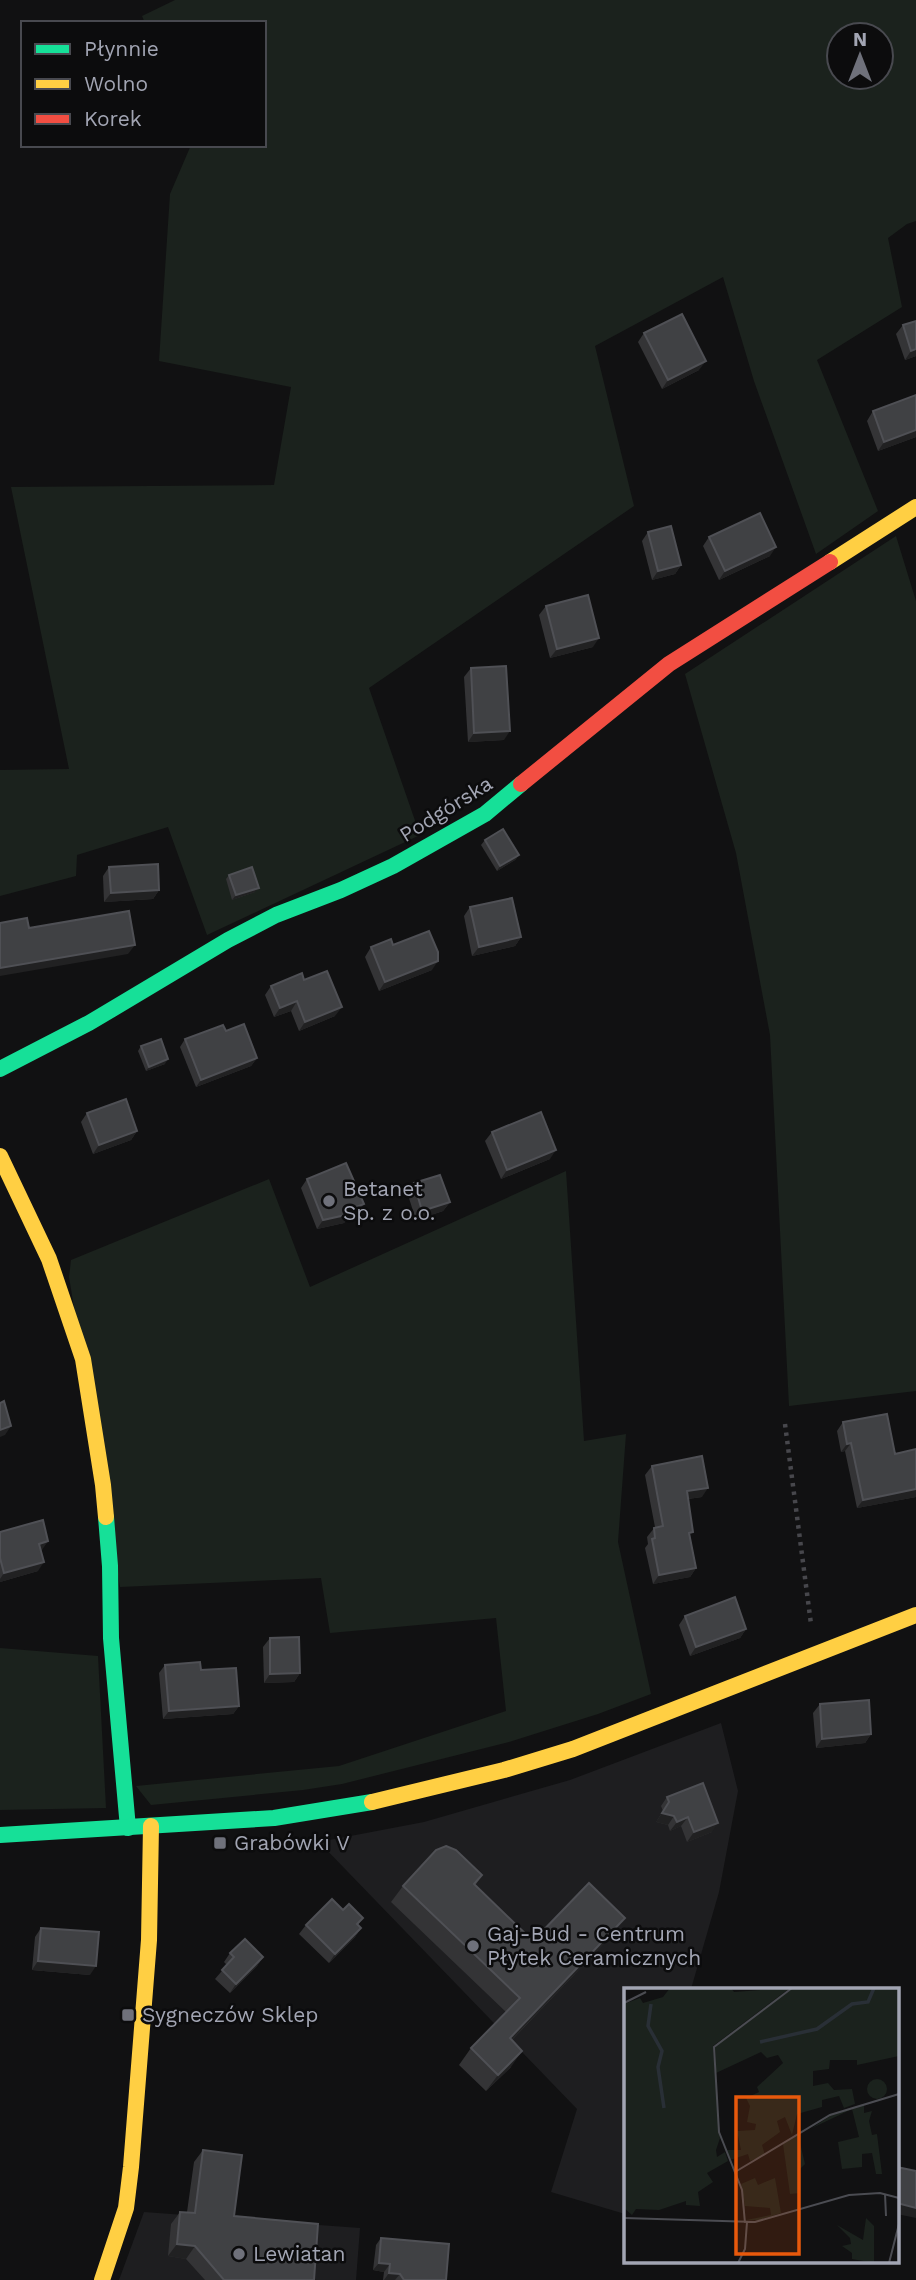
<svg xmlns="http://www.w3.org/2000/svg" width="916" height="2280" font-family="'Work Sans',sans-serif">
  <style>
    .built { fill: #1e1e20 }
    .green { fill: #1b221d; fill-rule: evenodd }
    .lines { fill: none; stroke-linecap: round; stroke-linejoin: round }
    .path { stroke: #47474c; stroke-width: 4.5; stroke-dasharray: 3.5 5; stroke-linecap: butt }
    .fast { stroke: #16e098; stroke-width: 16 }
    .slow { stroke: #ffcf43; stroke-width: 16 }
    .jam { stroke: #f24e42; stroke-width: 16 }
    .wall { fill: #343436 }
    .shaded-wall { fill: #212122 }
    .building { fill: #404144; stroke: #4f5055; stroke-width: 2 }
    .poi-dot { fill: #6f717b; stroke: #0c0c0d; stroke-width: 2.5 }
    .labels { text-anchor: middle; stroke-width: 5; stroke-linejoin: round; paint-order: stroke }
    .street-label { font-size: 21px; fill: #a2a5b3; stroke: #0c0c0d }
    .poi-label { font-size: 21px; fill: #a2a5b3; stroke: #0c0c0d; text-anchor: start }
    .inset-river { fill: none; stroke: #292f36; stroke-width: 3.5 }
    .inset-road { fill: none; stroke: #4b4c52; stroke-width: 2 }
    .view { fill: #e8590c; fill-opacity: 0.15; stroke: #e8590c; stroke-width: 3.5 }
    .inset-edge { fill: none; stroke: #a2a5b3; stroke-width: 3.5 }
  </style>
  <rect width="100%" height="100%" fill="#111112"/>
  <!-- built -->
  <g class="built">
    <path d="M721,1723l17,68 -19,101 -28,97 -65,1 -1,224 -74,-22 26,-83 -258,-267 105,-20 146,-42z"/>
    <path d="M144,2212l216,16 -4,52h-237z"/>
  </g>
  <!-- green -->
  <g class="green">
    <path d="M175,0h741v221l-9,3 -19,14 14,69 -85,53 61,151 -62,43 -62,-173 -31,-104 -128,69 39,160 -265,182 51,147 -213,100 -39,-108 -91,28 -1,21 -76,20v-126l69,-1 -58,-282 263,-2 17,-98 -132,-26 11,-167 21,-49h73v-122h-119l-3,-7zM839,35h42v42h-42z"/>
    <path d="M896,536l20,65v790l-127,15 -19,-371 -34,-182 -51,-179z"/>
    <path d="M566,1171l18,270 42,-7 -8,108 33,152 -53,20 -89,28 -167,42 -39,6 -152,15 -15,-19 203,-20 167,-55 -10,-93 -166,15 -9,-55 -201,9 -51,-310 2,-17 198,-81 41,108z"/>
    <path d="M0,1648l98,8 8,152 -106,2z"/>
  </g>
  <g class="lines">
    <!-- path -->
    <path class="path" d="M785,1424l26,200"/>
    <!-- fast -->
    <g class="fast">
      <path d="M0,1069l89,-46 139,-83 48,-25 65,-25 52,-24 92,-52 36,-30"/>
      <path d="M106,1517l4,49 1,72 17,190"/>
      <path d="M0,1835l274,-17 98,-16"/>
    </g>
    <!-- slow -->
    <g class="slow">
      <path d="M830,562l86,-55"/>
      <path d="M0,1156l49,103 34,100 20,126 3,32"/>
      <path d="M372,1802l132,-32 69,-21 343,-134"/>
      <path d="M102,2280l24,-72 5,-41 18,-227 2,-114"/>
    </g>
    <!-- jam -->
    <path class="jam" d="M521,784l148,-120 161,-102"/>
  </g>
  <!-- wall -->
  <g class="wall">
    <path d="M903,325l13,31 -11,4 -9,-26z"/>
    <path d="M644,333l55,37 -37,19 -24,-47z"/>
    <path d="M873,411l43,26 -38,14 -11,-30z"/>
    <path d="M648,532l33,33 -6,9 -23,6 -10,-39z"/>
    <path d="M709,537l61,19 -51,24 -16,-34z"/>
    <path d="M546,606l47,41 -43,11 -11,-43z"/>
    <path d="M471,668l33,72 -36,2 -4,-65z"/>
    <path d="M485,840l34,15 -4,5 -18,11 -16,-26z"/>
    <path d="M109,867l50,23 -6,9 -49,3 -1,-26z"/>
    <path d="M229,875l26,17 -23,8 -6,-21z"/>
    <path d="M470,907l51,30 -6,9 -43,10 -8,-40z"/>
    <path d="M393,945l39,25 -53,21 -14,-34 6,-10z"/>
    <path d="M304,980l31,36 -36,15 -8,-20 -17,6 -9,-22 6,-9z"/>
    <path d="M226,1031l31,27 -6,8 -55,21 -16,-40 5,-8z"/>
    <path d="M141,1046l24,18 -19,7 -8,-20z"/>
    <path d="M87,1113l50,18 -6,9 -38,14 -12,-32z"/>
    <path d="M492,1132l58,27 -49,20 -16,-38z"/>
    <path d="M307,1179l57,25 -7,9 -8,3 -5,7 -27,6 -16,-41z"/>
    <path d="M414,1183l36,19 -7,9 -27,9 -9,-28z"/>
    <path d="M843,1422l52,32 21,-5v48l-59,11 -12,-57 -4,1 -4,-21z"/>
    <path d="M652,1466l50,31 -14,2 2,37 6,32 -6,9 -37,7 -8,-36 3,-4 -1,-7 8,-10 -10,-52z"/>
    <path d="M0,1532l48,9 -7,9 -3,21 -38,11z"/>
    <path d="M685,1616l61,13 -6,9 -50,18 -11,-31z"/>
    <path d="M270,1638l30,35 -6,9 -30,1 -1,-36z"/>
    <path d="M165,1665l74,41 -6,8 -70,5 -4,-46z"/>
    <path d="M820,1704l51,30 -6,9 -49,5 -3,-35z"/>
    <path d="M667,1797l45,35 -25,10 -6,-16 -11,5 -2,-6 -12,-3 7,-11 -2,-5z"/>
    <path d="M482,1875l-7,11 58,55 80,-7 -101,106 -1,27 -25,24 -27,-26 12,-17 35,-36 -115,-110 12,-16z"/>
    <path d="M343,1910l20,8 -5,7 3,3 -6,9 -26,26 -30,-29 7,-9z"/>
    <path d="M41,1928l49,47 -58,-5 3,-33z"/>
    <path d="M230,1953l33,4 -6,9 -27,27 -15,-14 12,-14 -3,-3z"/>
    <path d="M203,2150l31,66 80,64h-109l-19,-21 -18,-3 3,-32 9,-12h7l7,-50z"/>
    <path d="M381,2238l65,42h-63l1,-8 -11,-2 3,-25z"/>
  </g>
  <!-- shaded-wall -->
  <g class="shaded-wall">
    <path d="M916,349v7l-11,4 6,-9z"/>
    <path d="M706,361l-7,9 -37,19 6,-9z"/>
    <path d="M916,430v7l-38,14 6,-9z"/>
    <path d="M776,547l-6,9 -51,24 6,-9z"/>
    <path d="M681,565l-6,9 -23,6 6,-9z"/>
    <path d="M599,638l-6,9 -43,11 7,-9z"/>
    <path d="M510,731l-6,9 -36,2 6,-9z"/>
    <path d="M519,855l-4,5 -18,11 3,-5z"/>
    <path d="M259,888l-4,4 -23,8 4,-5z"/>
    <path d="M159,890l-6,9 -49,3 7,-9z"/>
    <path d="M521,937l-6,9 -43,10 7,-9z"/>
    <path d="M135,945l-7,9 -128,22v-8z"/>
    <path d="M438,961l-6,9 -53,21 6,-9z"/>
    <path d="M297,1001l-6,10 -17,6 6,-9z"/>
    <path d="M342,1007l-7,9 -36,15 6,-9z"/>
    <path d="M257,1058l-6,8 -55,21 5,-7z"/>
    <path d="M168,1059l-3,5 -19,7 3,-4z"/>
    <path d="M137,1131l-6,9 -38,14 6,-9z"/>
    <path d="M556,1150l-6,9 -49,20 6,-9z"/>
    <path d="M450,1202l-7,9 -27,9 6,-9z"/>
    <path d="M364,1204l-7,9 -8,3 -5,7 -27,6 6,-9z"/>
    <path d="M11,1426l-6,9 -5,2v-7z"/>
    <path d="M851,1443l-6,8 -4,1 6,-8z"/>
    <path d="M708,1488l-6,9 -22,3 7,-9z"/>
    <path d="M916,1489v8l-59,11 6,-8z"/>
    <path d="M48,1541l-6,9 -9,3 6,-9z"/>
    <path d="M44,1562l-6,9 -38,11v-3l4,-6z"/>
    <path d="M696,1568l-6,9 -37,7 6,-9z"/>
    <path d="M746,1629l-6,9 -50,18 6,-9z"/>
    <path d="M300,1673l-6,9 -30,1 6,-9z"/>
    <path d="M239,1706l-6,8 -70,5 6,-8z"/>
    <path d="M871,1734l-6,9 -49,5 6,-9z"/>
    <path d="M662,1813l12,3 -6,9 -12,-3z"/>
    <path d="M688,1817l-7,9 -11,5 7,-9z"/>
    <path d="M718,1823l-6,9 -25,10 7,-10z"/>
    <path d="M625,1918l-12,16 -115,120 12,-16z"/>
    <path d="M361,1928l-6,9 -26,26 6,-9z"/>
    <path d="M263,1957l-6,9 -27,27 6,-9z"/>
    <path d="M38,1961l58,5 -6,9 -58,-5z"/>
    <path d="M522,2051l-11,16 -25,24 12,-16z"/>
    <path d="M897,2203l19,5v10l-19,-4z"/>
    <path d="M177,2244l18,2 -9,13 -18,-3z"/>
    <path d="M379,2263l11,1 -6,8 -11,-2z"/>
    <path d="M389,2273l11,1 -5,6h-11z"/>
  </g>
  <!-- building -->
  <g class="building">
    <path d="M682,314l24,47 -38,19 -24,-47z"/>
    <path d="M916,321v28l-5,2 -8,-26z"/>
    <path d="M916,395v35l-32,12 -11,-31z"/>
    <path d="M760,513l16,34 -51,24 -16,-34z"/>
    <path d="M671,526l10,39 -23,6 -10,-39z"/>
    <path d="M588,595l11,43 -42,11 -11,-43z"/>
    <path d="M506,666l4,65 -36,2 -3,-65z"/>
    <path d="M503,829l16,26 -19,11 -15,-26z"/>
    <path d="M158,864l1,26 -48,3 -2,-26z"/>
    <path d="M252,867l7,21 -23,7 -7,-20z"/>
    <path d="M512,898l9,39 -42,10 -9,-40z"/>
    <path d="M129,911l6,34 -135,23v-45l27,-5 2,10z"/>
    <path d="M429,931l9,21v9l-53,21 -14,-35 20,-8 2,6z"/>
    <path d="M327,971l15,36 -37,15 -8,-21 -17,7 -9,-22 31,-13 2,7z"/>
    <path d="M244,1024l13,34 -56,22 -16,-41 38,-14 3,6z"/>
    <path d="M161,1039l7,20 -19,8 -8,-21z"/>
    <path d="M126,1099l11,32 -38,14 -12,-32z"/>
    <path d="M541,1112l15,38 -49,20 -15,-38z"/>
    <path d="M346,1163l18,41 -8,3 -6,7 -27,6 -16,-41z"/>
    <path d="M440,1175l10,27 -28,9 -8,-28z"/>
    <path d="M4,1401l7,25 -11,4v-27z"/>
    <path d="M887,1414l8,40 21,-5v40l-53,11 -12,-57 -4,1 -4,-22z"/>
    <path d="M702,1456l6,32 -21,3 6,41 -4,1 7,35 -37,7 -7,-36 3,-1 -1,-10 9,-2 -11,-60z"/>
    <path d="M43,1520l5,21 -9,3 5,18 -40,11 -4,-15v-26z"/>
    <path d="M735,1597l11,32 -50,18 -11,-31z"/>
    <path d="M299,1637l1,36 -30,1v-36z"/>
    <path d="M200,1662l1,8 35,-2 3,38 -70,5 -4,-46z"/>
    <path d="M869,1700l2,34 -49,5 -2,-35z"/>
    <path d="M703,1783l15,40 -24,9 -6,-15 -11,5 -3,-6 -12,-3 7,-11 -2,-5z"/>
    <path d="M446,1846l10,4 26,25 -8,9 59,57 56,-58 36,35 -115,120 12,13 -24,24 -27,-27 49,-50 -117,-112 33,-36z"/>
    <path d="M332,1899l11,11 6,-6 14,14 -6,6 4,4 -26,26 -29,-29z"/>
    <path d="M41,1928l58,4 -3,34 -58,-5z"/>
    <path d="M245,1939l18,18 -27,27 -14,-14 12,-13 -4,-4z"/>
    <path d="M203,2150l39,5 -8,61 84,8 -4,56h-90l-29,-34 -18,-2 3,-32 15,1z"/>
    <path d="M897,2167l19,4v37l-19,-5z"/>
    <path d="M381,2238l68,6 -3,36h-42l-4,-6 -11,-1 1,-9 -11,-1z"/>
  </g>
  <!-- markers -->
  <g class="poi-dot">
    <circle cx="329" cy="1201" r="7"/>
    <rect x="213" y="1836" width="14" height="14" rx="3.5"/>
    <circle cx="473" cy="1946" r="7"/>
    <rect x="121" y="2008" width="14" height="14" rx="3.5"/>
    <circle cx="239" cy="2254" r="7"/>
  </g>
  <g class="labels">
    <!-- street labels -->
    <g class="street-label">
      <text transform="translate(446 809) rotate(-32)" y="7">Podgórska</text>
    </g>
    <!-- poi labels -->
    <g class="poi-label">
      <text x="343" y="1196">Betanet<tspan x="343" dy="24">Sp. z o.o.</tspan></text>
      <text x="234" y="1850">Grabówki V</text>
      <text x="487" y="1941">Gaj-Bud - Centrum<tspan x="487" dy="24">Płytek Ceramicznych</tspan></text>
      <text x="142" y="2022">Sygneczów Sklep</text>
      <text x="253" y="2261">Lewiatan</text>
    </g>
  </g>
  <!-- overview -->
  <g transform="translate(624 1988)">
    <rect width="275" height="275" fill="#111112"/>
    <path d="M46,0h61l3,4 56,-4 -77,58 7,92 -4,12 1,7 8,-5 3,9 -21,12 6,9 -15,10 2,14 -14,-1v-4l-27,9 -23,-1 -4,6 -8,-7v-204l16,-6 3,5 20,-6zM169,0h106v68l-42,9v-5h-27l-1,9 -16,2v15l15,-3 6,7 18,-1 3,15 -11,4 -5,-12 -17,4v7l-25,7 -5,21 -7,-18 -8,4 3,11 -18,13 3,10 -15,6 -2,-7 -18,6 -3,-10h14l-4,-19 18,-1 1,-6 -9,-2 3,-16 -4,-8 13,-6 -2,-5 26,-24 -5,-8 -11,3 -6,-6 -45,21 -1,-28zM243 101a10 10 0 1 1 20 0a10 10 0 1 1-20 0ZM240,117v8l8,-2 -3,10 3,14 5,-1 5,40h-6l-4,-21 -10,1v13l-20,2 -4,-27 21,-5 -7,-28 -40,19 18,-12zM174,146l7,30 -5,5v24l-10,1 -7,-50zM131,190l3,7 17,-7 6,35 -21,7h-14l25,-5 -1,-7 -25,-2 -4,-22zM242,230l8,8v37l-22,-4v-6l-10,-7 9,-2 -1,-6 -13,-13 26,15z" fill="#1b221d"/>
    <path class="inset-river" d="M27,16l-3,22 14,25 -4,16 6,41M136,54l57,-13 35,-25 16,-2 6,-14"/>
    <path class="inset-road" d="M0,15l22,-11M111,184l95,-57 69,-21M261,206l1,22M0,230l131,4 94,-27 31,-2 19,5M121,235l-3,-33 -23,-58 -5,-85 78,-59M114,275l7,-14 2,-27M265,275l10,-39"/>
    <path class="view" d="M112,109h63v157h-63z"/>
    <rect width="275" height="275" class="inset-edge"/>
  </g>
  <!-- legend -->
  <rect x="21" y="21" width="245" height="126" fill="#0c0c0d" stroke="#48494f" stroke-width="2"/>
  <rect x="35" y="44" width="35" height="10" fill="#16e098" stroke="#48494f" stroke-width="2"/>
  <text x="84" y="56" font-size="21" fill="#a2a5b3">Płynnie</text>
  <rect x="35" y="79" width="35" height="10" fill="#ffcf43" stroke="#48494f" stroke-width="2"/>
  <text x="84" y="91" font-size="21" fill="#a2a5b3">Wolno</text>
  <rect x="35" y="114" width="35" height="10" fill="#f24e42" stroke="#48494f" stroke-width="2"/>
  <text x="84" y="126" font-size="21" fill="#a2a5b3">Korek</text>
  <!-- north arrow -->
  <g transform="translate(860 56)"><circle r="33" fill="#0c0c0d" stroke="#48494f" stroke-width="2"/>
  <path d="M0-5L12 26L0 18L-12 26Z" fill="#6f717b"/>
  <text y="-10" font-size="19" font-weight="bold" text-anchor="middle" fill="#a2a5b3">N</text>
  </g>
</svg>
